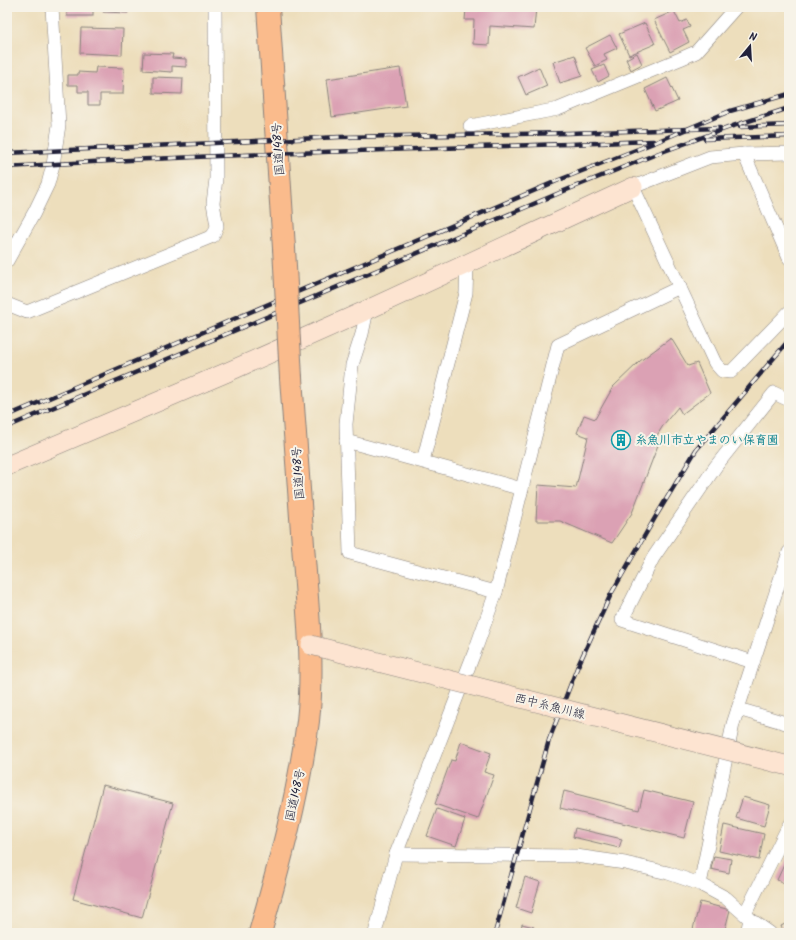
<svg xmlns="http://www.w3.org/2000/svg" width="796" height="940" font-family="Kalam,'Klee One',sans-serif">
  <style>
    .building { fill: #dba1b4 }
    .lines { fill: none; stroke-linecap: round; stroke-linejoin: round }
    .street-casing { stroke: #88807c; stroke-width: 14 }
    .secondary-casing { stroke: #88807c; stroke-width: 20 }
    .highway-casing { stroke: #88807c; stroke-width: 24 }
    .street { stroke: #fff; stroke-width: 13 }
    .secondary { stroke: #fde4d1; stroke-width: 19 }
    .highway { stroke: #fabb8c; stroke-width: 22 }
    .rail-casing { stroke: #22223b; stroke-width: 4.5 }
    .rail { stroke: #f7f3e8; stroke-width: 3; stroke-dasharray: 9; stroke-linecap: butt }
    .secondary-bridge-casing { stroke: #88807c; stroke-width: 20; stroke-linecap: butt }
    .highway-bridge-casing { stroke: #88807c; stroke-width: 24; stroke-linecap: butt }
    .secondary-bridge { stroke: #fde4d1; stroke-width: 19 }
    .highway-bridge { stroke: #fabb8c; stroke-width: 22 }
    .labels { text-anchor: middle; stroke-width: 4; stroke-linejoin: round; paint-order: stroke }
    .street-label { font-size: 12px; fill: #22223b; stroke: #f7f3e8 }
    .culture-label { font-size: 12px; font-weight: bold; fill: #0d838f; stroke: #f7f3e8; text-anchor: start }
  </style>
  <rect width="100%" height="100%" fill="#f7f3e8"/>
  <filter id="ink" filterUnits="userSpaceOnUse"><feTurbulence type="fractalNoise" baseFrequency=".025" numOctaves="2"/><feDisplacementMap in="SourceGraphic" scale="8" xChannelSelector="R" yChannelSelector="G"/><feConvolveMatrix kernelMatrix="1 2 1 2 8 2 1 2 1" color-interpolation-filters="sRGB"/></filter>
  <filter id="wash" filterUnits="userSpaceOnUse"><feTurbulence type="fractalNoise" baseFrequency=".012" numOctaves="4" result="noise"/><feDisplacementMap in="SourceGraphic" scale="16" xChannelSelector="R" yChannelSelector="G"/><feGaussianBlur stdDeviation="0.9" result="paint"/><feColorMatrix in="noise" values="0 0 0 0 0 0 0 0 0 0 0 0 0 0 0 0 0 1.4 0 .05"/><feComposite in="paint" operator="in"/></filter>
  <g filter="url(#wash)">
    <rect width="100%" height="100%" fill="#eddebc"/>
    <g id="blocks">
      <!-- building -->
      <g class="building">
        <rect x="67" y="7" width="26" height="9"/>
        <path d="M103,7h25v6l-25,-1z"/>
        <path d="M479,7h57l-2,22 -44,-3 -1,19 -16,-1 1,-24h-9l1,-11 13,1z"/>
        <path d="M674,11l6,12 7,-3 3,7 -7,3 6,12 -19,10 -16,-32z"/>
        <path d="M645,23l10,21 -26,11 -10,-21z"/>
        <path d="M81,28l42,1 -1,26 -42,-2z"/>
        <path d="M610,35l7,13 -13,6 3,6 -12,6 -10,-18z"/>
        <path d="M144,53l29,1 -1,4 14,1v8l-14,-1v6l-29,-2z"/>
        <path d="M637,53l5,11 -11,6 -5,-11z"/>
        <path d="M575,55l7,21 -22,7 -7,-21z"/>
        <path d="M604,65l5,11 -11,6 -6,-12z"/>
        <path d="M96,67l28,1 -1,26h-23v11h-12v-13h-10v-7h-10v-10h10v-3l17,1z"/>
        <path d="M539,67l8,19 -21,9 -8,-18z"/>
        <path d="M400,68l6,38 -74,11 -5,-38z"/>
        <path d="M153,77l30,1 -1,16 -29,-1z"/>
        <path d="M667,78l11,23 -23,10 -10,-22z"/>
        <path d="M671,338l17,28 9,-3 13,30 -28,21 -4,-7 -14,17 -11,18 5,3 -26,68 -20,30 -52,-22h-24l2,-36 38,3 12,-51 -11,-4 7,-18 11,4 18,-32 27,-26z"/>
        <path d="M461,742l30,11 -7,19 10,3 -16,44 -43,-15 16,-44 4,1z"/>
        <path d="M103,785l70,18 -31,115 -69,-19z"/>
        <path d="M644,790l49,12 -9,36 -124,-30 4,-17 75,19z"/>
        <path d="M743,797l27,8 -6,21 -28,-8z"/>
        <path d="M437,809l28,10 -9,27 -29,-10z"/>
        <path d="M724,825l40,9 -5,26 -40,-9z"/>
        <path d="M575,828l47,11 -3,9 -46,-11z"/>
        <path d="M789,854v31l-12,-5z"/>
        <path d="M714,856l17,3 -2,14 -18,-4z"/>
        <path d="M525,877l15,5 -9,31 -15,-5z"/>
        <path d="M700,902l30,8 -6,23h-32z"/>
        <path d="M789,922v11h-5l-3,-7z"/>
        <path d="M522,924l12,3 -1,6h-13z"/>
      </g>
    </g>
  </g>
  <g filter="url(#ink)">
    <use href="#blocks" fill-opacity="0" stroke="#88807c" stroke-width="1"/>
    <g class="lines">
      <defs>
        <g id="street">
          <path d="M470,126l88,-17 122,-50 16,-7 40,-45"/>
          <path d="M789,153l-45,1 -34,3 -77,30 82,176 7,8 9,1 58,-60"/>
          <path d="M744,154l45,104"/>
          <path d="M7,261l27,-48 14,-29 5,-19 6,-40 -7,-118"/>
          <path d="M7,304l20,8 186,-76 4,-10 -4,-23 3,-24 -1,-172"/>
          <path d="M367,310l-5,24 -10,31 -6,59 4,129 146,39"/>
          <path d="M346,441l176,48"/>
          <path d="M423,461l43,-168 1,-28"/>
          <path d="M753,662l-131,-42 31,-62 63,-92 58,-73 15,7"/>
          <path d="M738,709l51,15"/>
          <path d="M396,854l180,2 49,7 43,10 32,11 26,14 24,21 20,14"/>
          <path d="M700,884l33,-160 56,-172"/>
          <path d="M745,914l44,-89"/>
          <path d="M375,933l21,-79 80,-206 20,-56 62,-247 122,-58"/>
          <path d="M747,933l3,-14"/>
        </g>
        <path id="secondary" d="M7,466l223,-95 137,-61 266,-123"/>
        <g id="highway">
          <path d="M268,7l16,241"/>
          <path d="M260,933c20,-70 39,-140 48,-212 6,-54 0,-108 -4,-162 -4,-60 -9,-121 -13,-181"/>
        </g>
      </defs>
      <!-- street casing -->
      <use href="#street" class="street-casing"/>
      <!-- secondary casing -->
      <use href="#secondary" class="secondary-casing"/>
      <!-- highway casing -->
      <use href="#highway" class="highway-casing"/>
      <!-- street -->
      <use href="#street" class="street"/>
      <!-- secondary -->
      <use href="#secondary" class="secondary"/>
      <!-- highway -->
      <use href="#highway" class="highway"/>
      <defs>
        <g id="rail">
          <path d="M740,127l49,-2"/>
          <path d="M705,139l84,-3"/>
          <path d="M7,153l333,-16 229,-4 151,-5"/>
          <path d="M7,167c215,-14 431,-18 646,-26"/>
          <path d="M7,416l552,-236 97,-38 74,-31 59,-17"/>
          <path d="M7,427l557,-236 95,-38 74,-27 56,-18"/>
          <path d="M495,933l54,-193 28,-72 34,-74 45,-78 40,-66 93,-110"/>
        </g>
      </defs>
      <!-- rail casing -->
      <use href="#rail" class="rail-casing"/>
      <!-- rail -->
      <use href="#rail" class="rail"/>
      <defs>
        <path id="secondary-bridge" d="M311,645l478,121"/>
        <path id="highway-bridge" d="M284,248l7,130"/>
      </defs>
      <!-- secondary-bridge casing -->
      <use href="#secondary-bridge" class="secondary-bridge-casing"/>
      <!-- highway-bridge casing -->
      <use href="#highway-bridge" class="highway-bridge-casing"/>
      <!-- secondary-bridge -->
      <use href="#secondary-bridge" class="secondary-bridge"/>
      <!-- highway-bridge -->
      <use href="#highway-bridge" class="highway-bridge"/>
    </g>
  </g>
  <!-- icons -->
  <defs>
    <symbol id="building-ring" viewBox="-11 -11 22 22"><circle r="9.5" fill="#f7f3e8" stroke="#0f9aa8" stroke-width="1.5"/><path d="M-4-6H4V6H1V3H-1V6H-4ZM-2.5-4.3h1.7v1.8h-1.7ZM.8-4.3h1.7v1.8H.8ZM-2.5-1h1.7V.8h-1.7ZM.8-1h1.7V.8H.8Z" fill="#0f9aa8"/></symbol>
  </defs>
  <g fill-rule="evenodd">
    <use href="#building-ring" x="610" y="429" width="22" height="22"/>
  </g>
  <g class="labels">
    <!-- street labels -->
    <g class="street-label">
      <text transform="translate(278 149) rotate(-94)" y="4">国道148号</text>
      <text transform="translate(298 473) rotate(-94)" y="4">国道148号</text>
      <text transform="translate(550 706) rotate(14)" y="4">西中糸魚川線</text>
      <text transform="translate(295 795) rotate(-78)" y="4">国道148号</text>
    </g>
    <!-- culture labels -->
    <g class="culture-label">
      <text x="635" y="444">糸魚川市立やまのい保育園</text>
    </g>
  </g>
  <!-- margin -->
  <rect width="796" height="940" fill="none" stroke="#f7f3e8" stroke-width="24"/>
  <!-- north arrow -->
  <g transform="translate(750 46) rotate(18)" stroke="#f7f3e8" stroke-width="3" paint-order="stroke">
  <path d="M0-3L7 15L0 10L-7 15Z" fill="#22223b"/>
  <text y="-6" font-size="11" font-weight="bold" text-anchor="middle" fill="#22223b">N</text>
  </g>
</svg>
